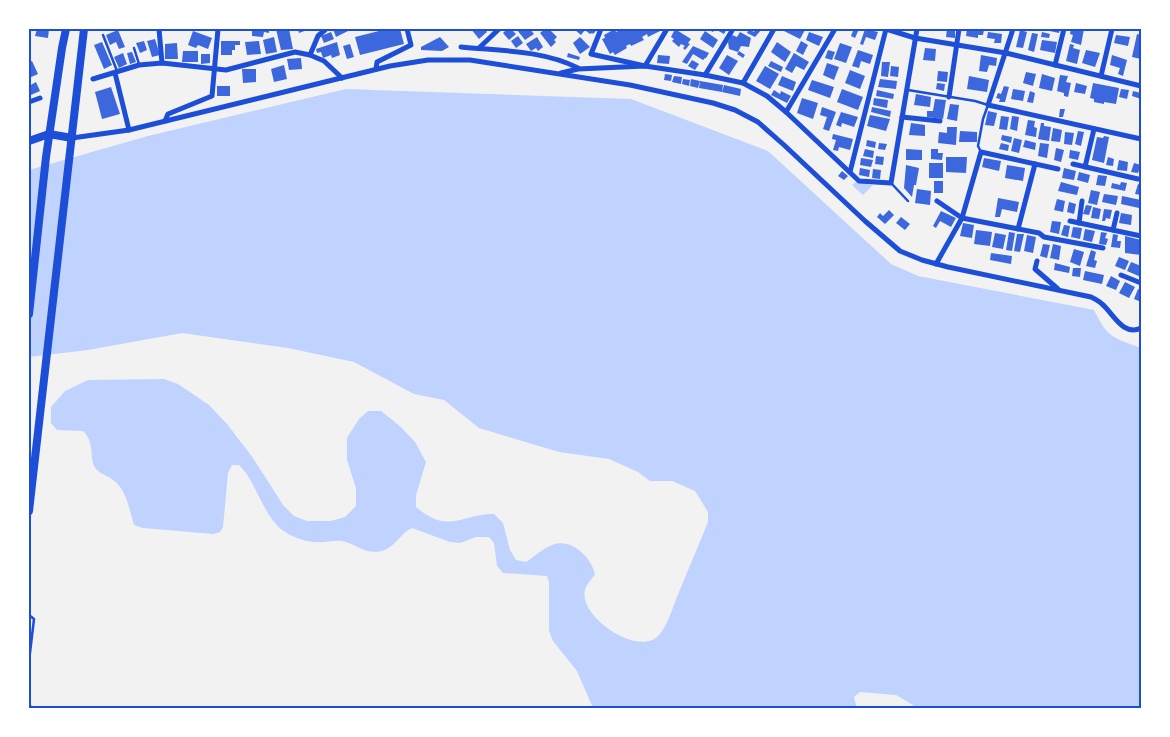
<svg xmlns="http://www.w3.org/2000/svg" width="1170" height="737" font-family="'Golos Text',sans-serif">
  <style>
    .water { fill: #bfd3fe }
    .building { fill: #3d67dc }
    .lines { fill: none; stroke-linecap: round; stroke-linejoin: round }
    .service { stroke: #1d4ed8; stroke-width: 2.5 }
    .minor { stroke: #1d4ed8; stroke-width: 5 }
    .secondary { stroke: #1d4ed8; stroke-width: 8 }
    .neatline { fill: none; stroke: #1d4ed8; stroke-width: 2 }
  </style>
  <rect width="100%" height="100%" fill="#f2f2f2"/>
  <!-- water -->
  <g class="water">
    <path d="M346,89l285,10 137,52 123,113 27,12 176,34c14,29 19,27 47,38v360h-223l-22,-13 -36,-3 -6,5 3,11h-264l-16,-37 -24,-30 -4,-10v-49l-2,-6 -44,-3 -6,-7 -3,-23 -5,-6h-13l-16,6 -10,-1 -38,-14c-11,5 -18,20 -30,23 -19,4 -24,-7 -40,-10 -8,-1 -18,2 -27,1 -12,0 -33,-9 -40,-19 -15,-18 -20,-42 -36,-58h-7l-4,8 -5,54 -3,5 -7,2 -70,-6 -9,-3c-5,-16 -7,-35 -21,-45 -5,-4 -12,-6 -16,-10 -10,-11 0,-25 -14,-39l-26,-1 -6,-7v-16l14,-16 23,-11 76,-1 14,5 31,21 18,19 26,34 30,47 11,11 13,5h24l14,-4 11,-11v-18l-9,-28v-22l12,-19 9,-8h13l20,16 14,15 11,20 -10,33v12c33,28 44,7 78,7l9,9 7,27 6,10 10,2c8,-5 17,-14 26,-17 19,-8 39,12 43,29 -3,5 -9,11 -10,16 -7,27 55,68 74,45 9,-10 13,-26 18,-38 10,-25 21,-50 31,-75v-10l-13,-21 -23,-10h-22l-12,-9 -29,-13 -50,-7 -80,-24 -35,-28 -30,-6 -60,-32 -66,-14 -106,-15 -94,17 -59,7v-187l119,-34z"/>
    <path d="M856,182l17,3 -10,10 -11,-10z"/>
  </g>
  <!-- building -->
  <g class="building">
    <path d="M37,29h12l-1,9 -13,-2z"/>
    <path d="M252,29h17v4l-5,-1 -1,5 -11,-1z"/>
    <path d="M276,29h13l4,20 -12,1z"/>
    <path d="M298,29h12l-11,4z"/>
    <path d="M333,29h13l2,2 -12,6z"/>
    <path d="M387,29h13l4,15 -44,11 -5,-18z"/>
    <path d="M471,29h14l2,3 -8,7z"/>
    <path d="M507,29h4l5,5 -7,6 -6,-7z"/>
    <path d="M519,29h11l4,5 -9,6 -8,-10z"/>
    <path d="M545,29h4l8,8 -3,3 2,2 -5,5 -11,-14z"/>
    <path d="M576,29h20l1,1 -4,4 -1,-1 -2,1 -5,-4 -4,5 -6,-5z"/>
    <path d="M615,29l1,3 6,-3h37l1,2 -12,6 -1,-3 -5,3 2,3 -13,6 -1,-2 -4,2 1,2 -12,7 -2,-3 -3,2 -8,-15 3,-1 -1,-3z"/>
    <path d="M675,29l16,10 -3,4 2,1 -5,6 -2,-2 2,-2 -4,-2 -2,3 -7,-6 2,-2 -3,-2z"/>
    <path d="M707,29h20l-3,5 -9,-5 -2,3z"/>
    <path d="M749,29l5,3 1,-3h7l-7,8 -8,-4z"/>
    <path d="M785,29h18l2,1 -5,9 -16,-8z"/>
    <path d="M847,29h12l-4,9 -4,-2 2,-5z"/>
    <path d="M865,29l13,3 -3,8 -9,-3 -3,8 -3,-1z"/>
    <path d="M947,29h8v9l-9,-1z"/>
    <path d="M967,29l17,1 -1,5h-5v3l-12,-2z"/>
    <path d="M1040,29h20l-1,4z"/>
    <path d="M1071,29h13l-3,16 -10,-3 2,-7 -3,-1z"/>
    <path d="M118,30l7,17 -6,2 -3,-7 -6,3 -4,-10z"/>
    <path d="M1020,30l7,2 -4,16 -7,-1z"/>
    <path d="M193,31l19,7 -4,11 -10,-4 -2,3 -8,-3z"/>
    <path d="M705,31l13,9 -5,8 -13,-9z"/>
    <path d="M331,32l3,7 -10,4 -3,-7z"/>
    <path d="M740,32l11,6 -2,9 -8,-1 -3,6 -9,-3 -1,-7 4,-7 5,2z"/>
    <path d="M809,32l14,5 -4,9 -13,-6z"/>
    <path d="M988,32l14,2 -1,9h-7l1,-4 -8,-1z"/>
    <path d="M1042,32l8,2 -1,4 -8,-1z"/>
    <path d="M1032,33l6,1 -4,18 -6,-2z"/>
    <path d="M1137,34l4,1v24l-9,-2z"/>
    <path d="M1116,35l14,2 -2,9 -14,-3z"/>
    <path d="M518,36l5,7 -7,5 -5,-7z"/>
    <path d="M274,37l3,15 -11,2 -3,-14z"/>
    <path d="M440,37l9,10 -7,4 -21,-1v-3z"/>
    <path d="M537,37l6,10 -5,4 -2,-3 -5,3 -5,-7z"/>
    <path d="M580,37l10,10 -10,7 -7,-11z"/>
    <path d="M155,39l5,16 -8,2 -5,-16z"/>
    <path d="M1042,40l15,2 -2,11 -15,-3z"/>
    <path d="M144,41l3,9 -7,3 -4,-10z"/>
    <path d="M221,41h19v4h-5v5h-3v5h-11z"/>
    <path d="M259,41l2,13 -14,1 -2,-13z"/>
    <path d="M801,41l7,4 -5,10 -7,-4z"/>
    <path d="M102,42l10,23 -8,4 -10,-24z"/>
    <path d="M337,42l3,13 -8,3 -1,-3 -8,3 -2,-6 -4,1 -1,-4z"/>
    <path d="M777,42l14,10 -6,10 -14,-10z"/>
    <path d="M177,43l1,16h-13v-15z"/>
    <path d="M840,43l12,4 -6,16 -12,-4z"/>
    <path d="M350,44l4,13 -7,2 -4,-13z"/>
    <path d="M1070,44l4,1 -1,3 7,2 -3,14 -11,-3z"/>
    <path d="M693,46l16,7 -3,5h-1l-2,2 -10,-6 -6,10 -5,-2z"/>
    <path d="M925,48l11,1 -1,12 -12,-1z"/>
    <path d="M828,50l7,2 -3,8 -7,-2z"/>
    <path d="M858,50l15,5 -3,9 -9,-3 -2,7 -7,-2z"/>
    <path d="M1086,50l14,3 -5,14 -13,-4z"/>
    <path d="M183,51h15v11h-16z"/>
    <path d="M739,51l6,4 -2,3 -6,-4z"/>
    <path d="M132,52l4,10 -6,2 -3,-11z"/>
    <path d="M123,53l4,11 -8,4 -5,-11z"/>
    <path d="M568,53l12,4 -1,3 -12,-3z"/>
    <path d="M794,53l15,9 -5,8 -8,-4 -4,7 -7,-4z"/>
    <path d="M201,54h9v9l-9,1z"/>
    <path d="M658,55l12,1 -1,8 -12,-1z"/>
    <path d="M727,55l11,6 -9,14 -10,-7z"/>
    <path d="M981,55l16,3 -1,8 -7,-1 -2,7 -8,-1z"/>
    <path d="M1112,55l15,5 -4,16 -5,-2 2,-6 -10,-3z"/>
    <path d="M301,58l1,11 -13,1 -2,-11z"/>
    <path d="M692,60l7,4 -4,6 -7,-4z"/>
    <path d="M32,61l6,13 -9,4v-16z"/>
    <path d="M771,61l12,6 -2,5 -13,-6z"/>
    <path d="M882,62h8l-2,15 -7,-1z"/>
    <path d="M827,63l12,4 -5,13 -11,-5z"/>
    <path d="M284,65l3,14 -13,3 -3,-13z"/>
    <path d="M765,66l14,8 -9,15 -14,-8z"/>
    <path d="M891,66l8,1 -1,10 -8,-1z"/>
    <path d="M242,69h14v13l-13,1z"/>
    <path d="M850,70l15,6 -5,13 -15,-6z"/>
    <path d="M938,71l10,1 -1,10 -10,-1z"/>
    <path d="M1026,72l10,2 -3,12 -10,-3z"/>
    <path d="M665,74l7,1 -1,6 -7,-1z"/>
    <path d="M1042,74l13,4 -3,13 -13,-3z"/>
    <path d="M1060,75l8,1 -2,6 5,1 -3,14 -4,-1v-3l-7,-2z"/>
    <path d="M674,76l8,1 -1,7 -9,-2z"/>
    <path d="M782,76l14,6 -3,9 -15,-6z"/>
    <path d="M969,76l20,4 -2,12 -20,-3z"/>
    <path d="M683,79l7,1 -1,6 -7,-2z"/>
    <path d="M691,79l9,2 -2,7 -8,-2z"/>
    <path d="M880,79l17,2 -1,8 -18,-2z"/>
    <path d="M812,80l22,7 -4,11 -22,-8z"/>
    <path d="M700,81l23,4 -1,7 -23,-4z"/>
    <path d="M36,82l4,9 -9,4 -2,-9z"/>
    <path d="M937,83l8,1 -1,7 -8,-2z"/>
    <path d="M1076,83l11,3 -2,8 -11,-2z"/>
    <path d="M1093,83l26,5 -3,16 -12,-2v2l-10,-2v-3l-4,-1z"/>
    <path d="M724,85l17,4 -1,7 -18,-4z"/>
    <rect x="217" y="86" width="13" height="10"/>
    <path d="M1004,86l5,1 -4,15h-6l1,-3 -4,-1 2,-5 3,1z"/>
    <path d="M111,87l9,27 -18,5 -7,-27z"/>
    <path d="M842,89l21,8 -5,13 -21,-8z"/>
    <path d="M1013,89l12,2 -2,10 -12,-2z"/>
    <path d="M1121,89l8,1 -2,9 -8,-2z"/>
    <path d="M774,90l6,4 1,-3 10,5 -4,7 -16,-8z"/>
    <path d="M877,90l17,4 -1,5 -17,-3z"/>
    <path d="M1030,91l5,2 -2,10 -6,-1z"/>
    <path d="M1133,91l8,2v6l-9,-3z"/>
    <path d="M916,94l15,3 -1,10 -16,-2z"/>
    <path d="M802,98l16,5 -5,16 -16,-6z"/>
    <path d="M874,98l14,2 -1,8 -14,-3z"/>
    <path d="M935,99l11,1 -3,19 -16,-2v-6h6z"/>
    <path d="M950,104l9,1 -2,16 -10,-2z"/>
    <path d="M822,107l14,5 -7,19 -6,-2 4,-12 -7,-2z"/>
    <path d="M872,107l19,4 -1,6 -19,-5z"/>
    <path d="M1060,109h5l-2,8h-4z"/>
    <path d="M988,111l9,2 -3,13 -9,-1z"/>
    <path d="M841,112l17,5 -4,10 -12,-4 -1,4 -5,-2z"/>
    <path d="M870,115l20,4 -4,12 -19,-5z"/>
    <path d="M1001,116l8,1 -2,13 -8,-1z"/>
    <path d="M1012,116l7,1 -2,14 -7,-2z"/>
    <path d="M1028,120l7,1 -1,6 3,1 -1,9 -11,-2z"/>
    <path d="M911,123l14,2v11l-16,-1z"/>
    <path d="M1041,123h3v3l7,1 -2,14 -11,-2z"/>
    <path d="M947,127h10l-1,18 -18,-2 1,-11 8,1z"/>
    <path d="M1053,128l9,2 -2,12 -9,-1z"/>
    <path d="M960,131l17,1v10h-18z"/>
    <path d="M1078,131l6,1 -3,14 -6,-2z"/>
    <path d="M1065,132l9,1 -2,12 -8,-1z"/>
    <path d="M833,134l20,5 -3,11 -11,-3 -1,4 -5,-1 3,-10 -4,-1z"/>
    <path d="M1002,135l10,2 -1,6 -10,-3z"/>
    <path d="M1104,136l5,1 -5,26 -12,-3 5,-23 6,1z"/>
    <path d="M1014,138l8,2 -3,13 -8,-2z"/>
    <path d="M867,140l9,2 -1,6 -9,-2z"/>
    <path d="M1025,140l11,3 -1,7 -12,-3z"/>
    <path d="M879,143l8,1 -2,6 -7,-1z"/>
    <path d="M1001,143l8,2 -1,6 -9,-2z"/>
    <path d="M1040,143l9,1 -2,14 -9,-2z"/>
    <path d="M1056,148l8,2 -3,12 -7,-2z"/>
    <path d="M865,149l9,2 -1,7 -10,-2z"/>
    <path d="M906,149l16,1v10h-16z"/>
    <path d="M931,149h7v4h5l-1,7 -11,-1z"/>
    <path d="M1070,150l10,2 -2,8 -9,-2z"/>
    <path d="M876,156l8,1 -1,8 -8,-1z"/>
    <path d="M946,157h21l-1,16 -20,-1z"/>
    <path d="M1108,157l6,2 -1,7 -7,-1z"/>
    <path d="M861,158l12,2 -2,7 -11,-2z"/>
    <path d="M984,158l17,3 -2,10 -17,-4z"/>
    <path d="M1119,160l9,2 -1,9 -10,-1z"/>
    <rect x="929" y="163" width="14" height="15"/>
    <path d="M1134,163l7,2 -3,8 -7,-1z"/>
    <path d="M906,165l13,3 -3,17h-2l-2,12 -8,-9z"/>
    <path d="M1007,165l18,3 -2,13 -18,-3z"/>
    <path d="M860,168l10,2 -1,7 -10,-2z"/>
    <path d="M1064,168l12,3 -2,9 -12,-2z"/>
    <path d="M873,169l8,1 -1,9 -8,-1z"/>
    <path d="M842,171l6,5 -4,4 -6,-4z"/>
    <path d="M1079,172l11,3 -2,8 -11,-3z"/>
    <path d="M1098,175l9,1 -2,10 -9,-1z"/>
    <rect x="934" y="181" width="9" height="12"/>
    <path d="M1061,182l18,5 -2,8 -19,-4z"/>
    <path d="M1121,182l6,1 -2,8 -14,-3 1,-5 8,2z"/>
    <path d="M1138,184l3,1v10l-6,-1z"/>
    <path d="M917,189l14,2 -1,14 -15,-2z"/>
    <path d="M1091,190l9,2 -3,13 -9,-2z"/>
    <path d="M1104,194l14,2 -2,9 -14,-3z"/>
    <path d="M1122,196l19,4 -2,8 -18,-4z"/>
    <path d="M998,198l21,4 -2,10 -15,-3 -2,8h-5z"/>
    <path d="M1057,199l8,2 -2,11 -9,-2z"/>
    <path d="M1069,202l7,2 -2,10 -7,-2z"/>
    <path d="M1086,205l6,1 -3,9 -6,-1z"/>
    <path d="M1093,207l8,2 -2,10 -8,-1z"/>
    <path d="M1104,209l8,1 -2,9 -4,-1 -1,3h-3z"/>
    <path d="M889,210l5,5 -9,9 -8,-7 3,-4 3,3z"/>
    <path d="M941,211l15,7 -5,9 -11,-6 -4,7 -3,-2z"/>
    <path d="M1121,213l11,2 -1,10 -12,-2z"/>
    <path d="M901,217l9,7 -5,6 -9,-7z"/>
    <path d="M1052,221l9,1 -2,12 -9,-2z"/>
    <path d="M963,223l11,2 -2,13 -12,-2z"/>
    <path d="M1064,225l6,1 -2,11 -7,-2z"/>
    <path d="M1073,227l9,1 -2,11 -9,-2z"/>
    <path d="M1085,229l10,2 -3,11 -9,-2z"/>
    <path d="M976,230l16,2 -2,14 -16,-2z"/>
    <path d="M1009,232l6,1 -3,18 -6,-1z"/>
    <path d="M1101,232l6,1 -2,5 3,1 -2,6 -7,-1z"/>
    <path d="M995,233l11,2 -3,14 -11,-2z"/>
    <path d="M1017,234h7l-4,18 -6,-1z"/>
    <path d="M1113,234l5,1 -1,6h4l-1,7 -9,-1z"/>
    <path d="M1027,235l9,2 -3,16 -9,-2z"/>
    <path d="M1125,236l16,4v15l-16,-2z"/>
    <path d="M1043,244l7,1 -3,13 -7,-2z"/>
    <path d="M1053,244l8,2 -2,14 -9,-2z"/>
    <path d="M1074,249l10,3 -4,14 -10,-4z"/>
    <path d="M1091,250l5,2 -2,8 3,1 -2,7 -9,-2z"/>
    <path d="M991,253l21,3 -1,8 -21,-4z"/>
    <path d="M1119,257l10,4 -4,9 -10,-4z"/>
    <path d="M1131,262l10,4v11l-14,-6z"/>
    <path d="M1055,263l15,4 -1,6 -15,-3z"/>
    <path d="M1073,268h8l-1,9 -8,-1z"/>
    <path d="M1085,271l19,4 -2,9 -19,-4z"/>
    <path d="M1111,276l9,5 -4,9 -10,-4z"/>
    <path d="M1125,282l10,5 -6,11 -10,-5z"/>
    <path d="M1138,289l3,1v12l-7,-3z"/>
  </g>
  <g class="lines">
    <!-- service -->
    <g class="service">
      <path d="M103,35l14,36"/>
      <path d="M134,48l5,16"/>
      <path d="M908,90l67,11 13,4 -5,14 -5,27 3,6"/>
      <path d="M891,183l17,18"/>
      <path d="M29,615l5,4 -5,42"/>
      <path d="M29,703l2,5"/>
    </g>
    <!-- minor -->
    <g class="minor">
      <path d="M159,29l3,34"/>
      <path d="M601,29l-10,25 54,12 22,-37"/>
      <path d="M886,29l29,9 91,15 135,33"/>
      <path d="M1013,29l-25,76 153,34"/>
      <path d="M461,47c39,4 82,3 117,21"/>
      <path d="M479,48l20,-19"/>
      <path d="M310,55l8,-19 8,-7"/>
      <path d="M1055,65l9,-36"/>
      <path d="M376,69l1,-7 34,-17 -4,-16"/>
      <path d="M115,73l14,57"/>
      <path d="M561,73l17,-4 67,-3 60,9 38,8 24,13 19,16 73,69 32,2 26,-154"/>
      <path d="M705,75l28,-46"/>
      <path d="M1101,76l11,-47"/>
      <path d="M93,79l46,-14 23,-2 64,7 69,-18 15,3 14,6 18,17"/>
      <path d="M743,83l31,-54"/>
      <path d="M949,97l10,-68"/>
      <path d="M29,102l11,-4"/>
      <path d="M786,112l49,-83"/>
      <path d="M902,117l38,4"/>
      <path d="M165,121l3,-7 44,-18 6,-67"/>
      <path d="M72,138l57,-8 261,-64 38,-6h42l160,25 83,18 22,7 23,12 26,23 81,76 35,30 22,9 26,7 143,30c4,2 8,4 11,7 11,9 21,33 39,24"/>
      <path d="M1073,164l65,15"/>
      <path d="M1085,167l9,-38"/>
      <path d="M850,172l36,-143"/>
      <path d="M937,201l25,17 77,15 5,4 59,11"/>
      <path d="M1070,221l71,15"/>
      <path d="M1079,223l3,-22"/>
      <path d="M1018,229l17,-65"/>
      <path d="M1113,230l4,-17"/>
      <path d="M1037,261l-2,8 23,20"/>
      <path d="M936,264l26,-46 19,-66 77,17"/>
      <path d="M1121,275l20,8"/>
    </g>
    <!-- secondary -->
    <g class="secondary">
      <path d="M29,141l20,-7 23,4"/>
      <path d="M29,314l17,-157 16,-109 4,-19"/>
      <path d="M29,511l55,-482"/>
    </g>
  </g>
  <!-- border -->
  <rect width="1170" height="737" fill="none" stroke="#ffffff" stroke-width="60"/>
  <rect x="30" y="30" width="1110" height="677" class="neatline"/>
</svg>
